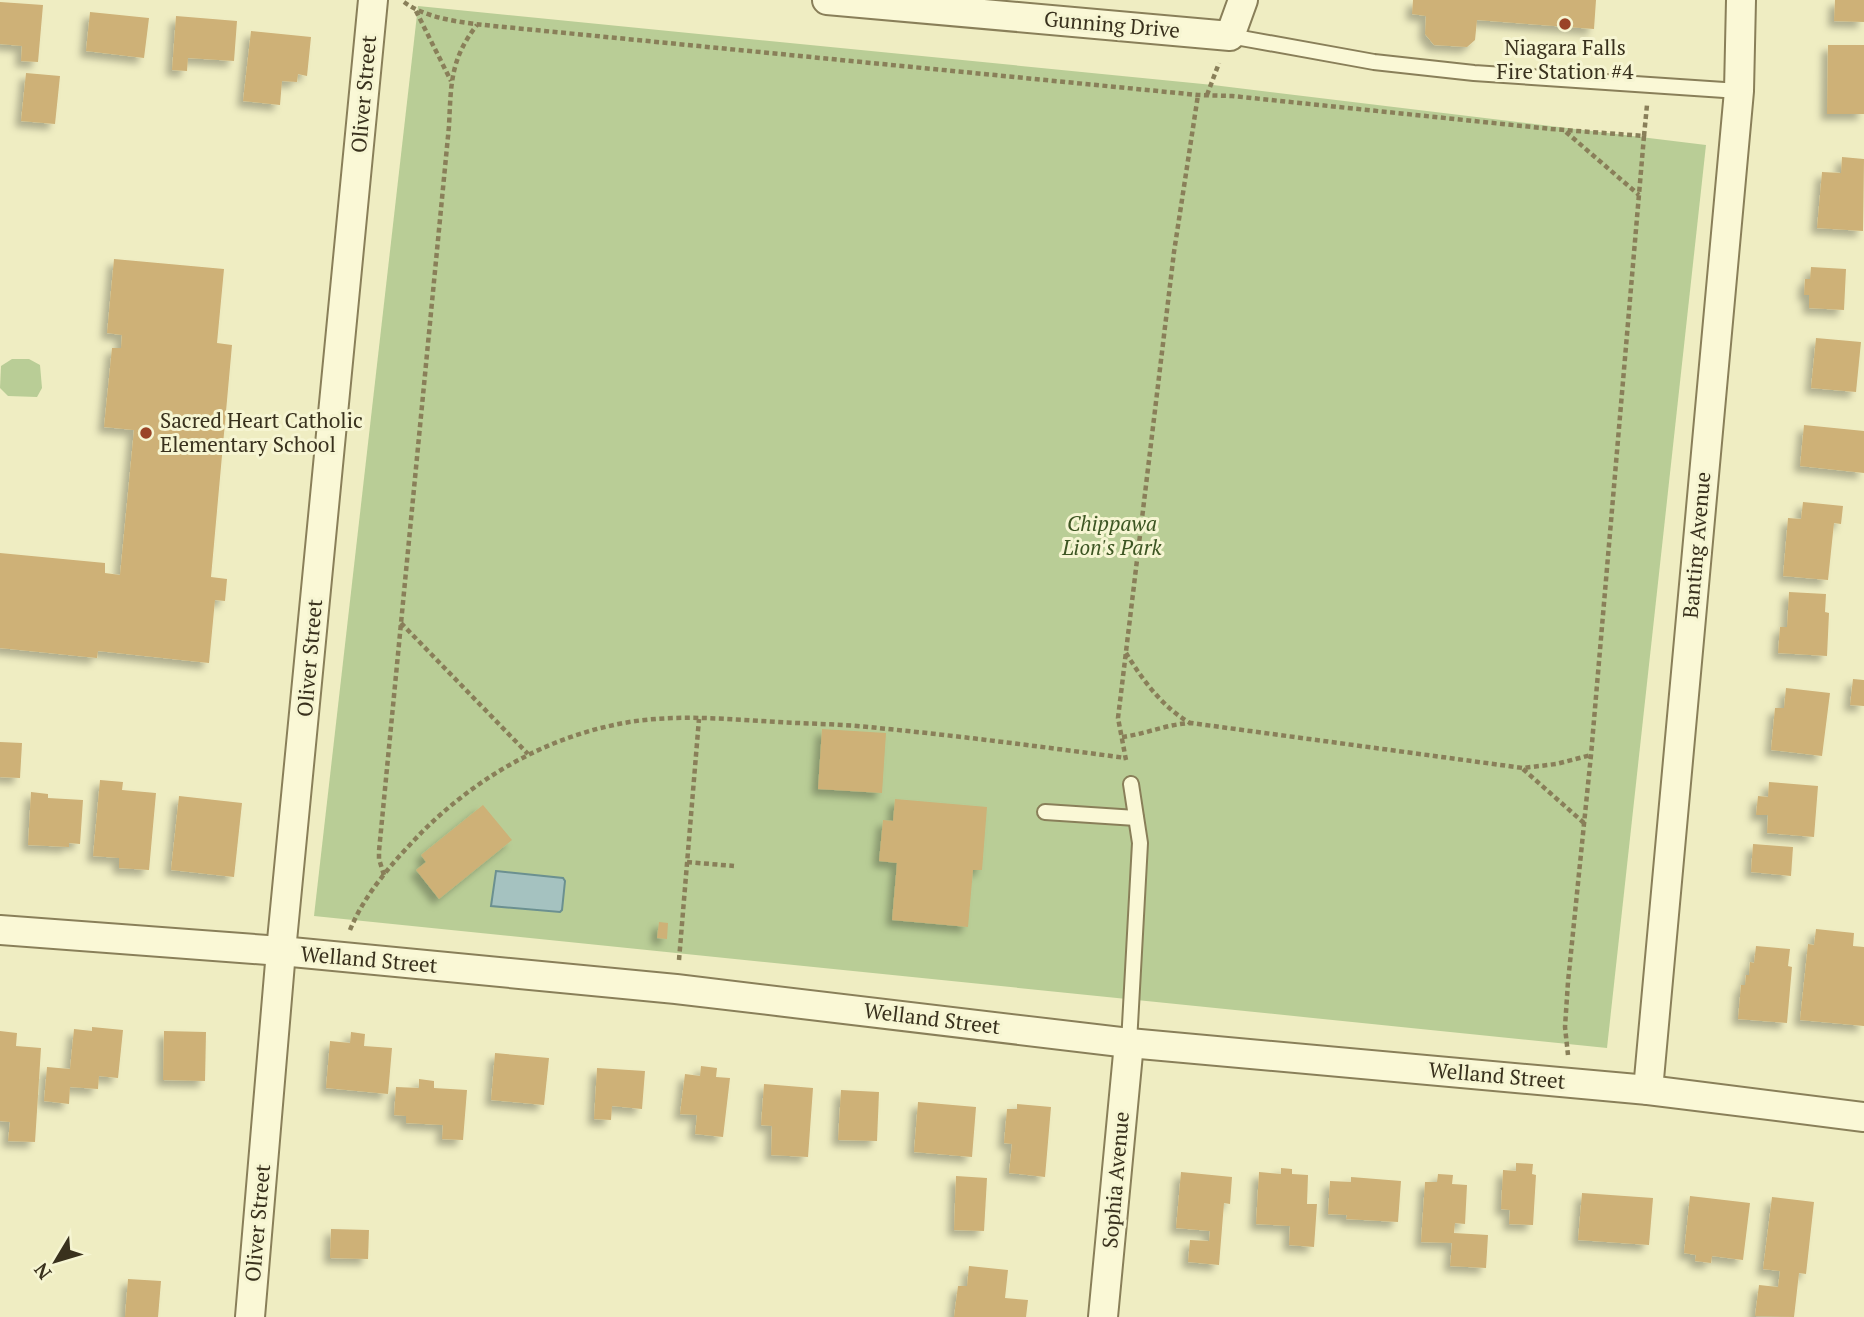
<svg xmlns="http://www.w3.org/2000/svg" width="1864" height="1317" font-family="'PT Serif',serif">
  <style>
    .green { fill: #b9cd96 }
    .water { fill: #a5c2c0; stroke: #6b9090; stroke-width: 2 }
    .building { fill: #ceb177; filter: url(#shadow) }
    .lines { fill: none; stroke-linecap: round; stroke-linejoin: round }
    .lane-casing { stroke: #897f59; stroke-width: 18 }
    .street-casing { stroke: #897f59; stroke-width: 32 }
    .path { stroke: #897f59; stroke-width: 4.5; stroke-dasharray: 5 3.5; stroke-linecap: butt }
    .lane { stroke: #faf8d6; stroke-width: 14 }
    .street { stroke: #faf8d6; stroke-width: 28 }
    .poi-dot { fill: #9a4327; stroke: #f6f5d2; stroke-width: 2.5 }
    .labels { text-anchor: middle; stroke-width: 6; stroke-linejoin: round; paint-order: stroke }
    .street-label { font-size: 21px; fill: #39311d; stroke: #f6f5d2 }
    .poi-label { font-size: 21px; fill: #39311d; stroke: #f6f5d2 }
    .park-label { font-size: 21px; font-style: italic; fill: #3d5623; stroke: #f6f5d2 }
  </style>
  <defs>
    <filter id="shadow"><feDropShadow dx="-6" dy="6" stdDeviation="3.5" flood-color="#0004"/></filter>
  </defs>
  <rect width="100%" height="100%" fill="#efedc2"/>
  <!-- green -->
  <g class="green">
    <path d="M418,6l795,79 493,60 -99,903 -1293,-132z"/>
    <path d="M12,359h17l11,6 2,23 -5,9 -29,-1 -8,-8 1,-22z"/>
  </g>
  <!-- water -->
  <path class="water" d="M496,871l67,7 2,3 -3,29 -2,2 -69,-6z"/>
  <!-- building -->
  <g class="building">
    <path d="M1413,0h183l-2,29 -117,-9 -2,20 -8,7 -33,-2 -9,-11 1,-18 -14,-2z"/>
    <path d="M1835,0h29v22l-30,-1z"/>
    <path d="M0,2l43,3 -5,57 -17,-1 1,-15 -22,-2z"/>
    <path d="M90,12l59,6 -5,40 -58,-7z"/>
    <path d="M176,16l61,5 -3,40 -46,-3 -1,13 -15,-1z"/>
    <path d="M251,31l60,6 -4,39 -9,-2 -1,8 -15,-1 -2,24 -37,-4z"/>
    <path d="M1828,45h36v69h-37z"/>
    <path d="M26,73l34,3 -5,48 -34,-3z"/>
    <path d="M1842,157l22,2 -1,72 -46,-3 5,-56 19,1z"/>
    <path d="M114,259l110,10 -7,74 15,2 -21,232 16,2 -2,22 -10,-1 -6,63 -111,-12 -1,7 -97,-10v-95l105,10v10l15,2 14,-145 -30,-3 8,-79h9l1,-13 -15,-2z"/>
    <path d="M1811,267l35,2 -2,41 -35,-2v-13h-5l1,-16h5z"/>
    <path d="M1816,338l45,4 -5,50 -45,-4z"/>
    <path d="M1804,425l60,6v42l-64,-7z"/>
    <path d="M1803,502l40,4 -2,18 -7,-1 -6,57 -45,-4 5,-58 13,1z"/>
    <path d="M1789,592l37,2 -1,18 4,1 -2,43 -49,-3 2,-26h7z"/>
    <path d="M1853,679l11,1v26l-14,-1z"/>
    <path d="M1786,688l44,5 -8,63 -51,-6 4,-42h9z"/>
    <path d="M822,729l64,4 -4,60 -64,-4z"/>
    <path d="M0,742l22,1 -2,35 -20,-1z"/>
    <path d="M100,780l23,2 -1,8 34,3 -7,77 -30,-2v-10l-26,-2z"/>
    <path d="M1769,782l49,4 -4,51 -47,-4 1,-18h-12l2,-19 10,1z"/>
    <path d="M31,792l17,2v4l35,2 -3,44 -11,-1v4l-41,-2z"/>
    <path d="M179,796l63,7 -8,74 -63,-7z"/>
    <path d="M895,799l92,8 -5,63h-9l-5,57 -76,-7 5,-57 -18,-2 4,-41 10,1z"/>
    <path d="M483,805l29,35 -73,59 -23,-29 10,-8 -5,-7z"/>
    <path d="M1753,844l40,3 -2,29 -40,-4z"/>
    <path d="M659,922l9,1 -1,16 -10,-1z"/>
    <path d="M1816,929l38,4 -1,13 11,1v79l-64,-6 8,-76 6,1z"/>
    <path d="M1756,946l34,3 -2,17 4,1 -5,56 -49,-4 3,-34h4l1,-10h3l1,-13 4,1z"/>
    <path d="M92,1027l31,3 -5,48 -19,-2 -1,13 -28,-2 -1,17 -25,-3 3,-34 23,2 4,-40 18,2z"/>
    <path d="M0,1031l17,2 -1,13 25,2 -6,94 -27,-1 2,-19 -10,-1z"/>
    <path d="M164,1031l42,1 -1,49 -42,-1z"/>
    <path d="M351,1032l14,2 -1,12 28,2 -4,46 -62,-6 4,-47 20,2z"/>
    <path d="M495,1053l54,5 -5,47 -53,-5z"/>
    <path d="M701,1066l16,2 -1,9 14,1 -7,59 -28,-3 2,-19 -17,-1 5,-40 15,2z"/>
    <path d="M597,1068l48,3 -3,38 -30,-3 -1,14 -17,-1z"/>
    <path d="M419,1079l15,2v7l33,2 -4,50 -21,-1 1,-14 -37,-2v-7l-12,-1 2,-28 23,1z"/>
    <path d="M764,1084l49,4 -5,69 -37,-2 1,-29 -11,-1z"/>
    <path d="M841,1090l38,2 -2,49 -39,-1z"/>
    <path d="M918,1102l58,5 -4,50 -58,-5z"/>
    <path d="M1017,1104l34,3 -6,70 -36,-4 3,-29 -8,-1 3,-34h10z"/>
    <path d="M1516,1163l17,1 -1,10 4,1 -3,50 -24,-1 1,-14 -9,-1 2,-39 13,1z"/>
    <path d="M1281,1168l11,1v5l16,1 -1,29h10l-3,43 -25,-2 1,-19 -34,-2 3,-52 22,2z"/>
    <path d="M1181,1172l51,5 -2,27 -6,-1 -5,62 -31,-3 2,-22 19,1 1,-10 -34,-3z"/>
    <path d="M1438,1174l15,1 -1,9 15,1 -2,39 -10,-1 -1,10 34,2 -2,33 -36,-2 2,-23 -31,-1 4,-60h12z"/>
    <path d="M956,1176l31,2 -3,53 -30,-1z"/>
    <path d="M1351,1177l50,4 -3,41 -52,-3 1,-4 -19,-1 2,-33 21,1z"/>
    <path d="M1582,1193l71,5 -4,47 -71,-5z"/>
    <path d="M1690,1196l60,7 -7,57 -31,-4 -1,7 -16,-2 1,-6 -12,-2z"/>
    <path d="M1772,1197l42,5 -8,72 -7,-1 -5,44 -39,-1 4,-31 19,2 2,-16 -17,-2z"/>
    <path d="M331,1229l38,1 -1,29 -38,-1z"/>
    <path d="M969,1266l39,4 -3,28 23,2 -2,17h-72l4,-31h9z"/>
    <path d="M128,1279l33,2 -3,36h-33z"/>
  </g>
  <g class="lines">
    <defs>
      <g id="lane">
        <path d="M1230,36l144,26 100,11 265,18"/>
        <path d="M1045,812l91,6"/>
        <path d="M1129,1043l11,-200 -9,-59"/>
      </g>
      <g id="street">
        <path d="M827,0l403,36 13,-36"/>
        <path d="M0,930l281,21 395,38 453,54 519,47 216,27"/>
        <path d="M1648,1090l91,-999 2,-91"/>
        <path d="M250,1317l31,-366 92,-951"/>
        <path d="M1103,1317l26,-274"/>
      </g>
    </defs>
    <!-- lane casing -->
    <use href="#lane" class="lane-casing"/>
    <!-- street casing -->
    <use href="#street" class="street-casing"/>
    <!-- path -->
    <g class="path">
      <path d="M404,2c22,16 54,20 80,23l714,70 34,1 319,33 93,7 -53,619 -23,227 -3,45 3,28"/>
      <path d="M416,11l35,70"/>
      <path d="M1207,95l12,-32"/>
      <path d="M1566,132l73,63"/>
      <path d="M1644,136l3,-31"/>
      <path d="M401,623l127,131"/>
      <path d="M1126,653c16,26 36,54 64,70"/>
      <path d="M1122,737c24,-3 45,-13 69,-14l332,45 33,-4 35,-9"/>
      <path d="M1126,760l-8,-42 4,-33 52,-433 24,-157"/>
      <path d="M1523,769l61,54"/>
      <path d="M687,862l47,4"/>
      <path d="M384,875l-5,-16v-8l70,-725c2,-41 1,-67 28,-101"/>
      <path d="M350,930c15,-37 44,-69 72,-98 52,-52 119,-92 192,-107 53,-12 110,-6 164,-3 33,2 67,2 100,6 83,8 165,19 248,30"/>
      <path d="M679,960l20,-241"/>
    </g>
    <!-- lane -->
    <use href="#lane" class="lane"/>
    <!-- street -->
    <use href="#street" class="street"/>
  </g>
  <!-- markers -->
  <g class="poi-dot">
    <circle cx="1565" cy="24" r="7"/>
    <circle cx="146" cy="433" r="7"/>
  </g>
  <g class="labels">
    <!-- street labels -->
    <g class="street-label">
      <text transform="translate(1112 25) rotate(5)" y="7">Gunning Drive</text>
      <text transform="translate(364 94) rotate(-85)" y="7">Oliver Street</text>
      <text transform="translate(1697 545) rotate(-85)" y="7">Banting Avenue</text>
      <text transform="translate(310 658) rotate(-85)" y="7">Oliver Street</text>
      <text transform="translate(369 960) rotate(5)" y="7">Welland Street</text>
      <text transform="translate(932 1019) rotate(7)" y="7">Welland Street</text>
      <text transform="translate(1497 1076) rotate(5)" y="7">Welland Street</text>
      <text transform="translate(1116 1180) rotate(-85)" y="7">Sophia Avenue</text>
      <text transform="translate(258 1223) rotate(-85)" y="7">Oliver Street</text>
    </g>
    <!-- poi labels -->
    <g class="poi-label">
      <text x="1565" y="55">Niagara Falls<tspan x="1565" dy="24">Fire Station #4</tspan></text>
      <text x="160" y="428" text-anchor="start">Sacred Heart Catholic<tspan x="160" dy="24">Elementary School</tspan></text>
    </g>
    <!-- park labels -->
    <g class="park-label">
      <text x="1112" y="531">Chippawa<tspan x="1112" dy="24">Lion's Park</tspan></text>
    </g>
  </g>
  <!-- north arrow -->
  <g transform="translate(56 1261) rotate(232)" stroke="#f6f5d2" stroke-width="5" paint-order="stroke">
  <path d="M0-5L12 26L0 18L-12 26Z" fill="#39311d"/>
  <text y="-10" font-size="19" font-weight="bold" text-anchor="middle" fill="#39311d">N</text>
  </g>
</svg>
